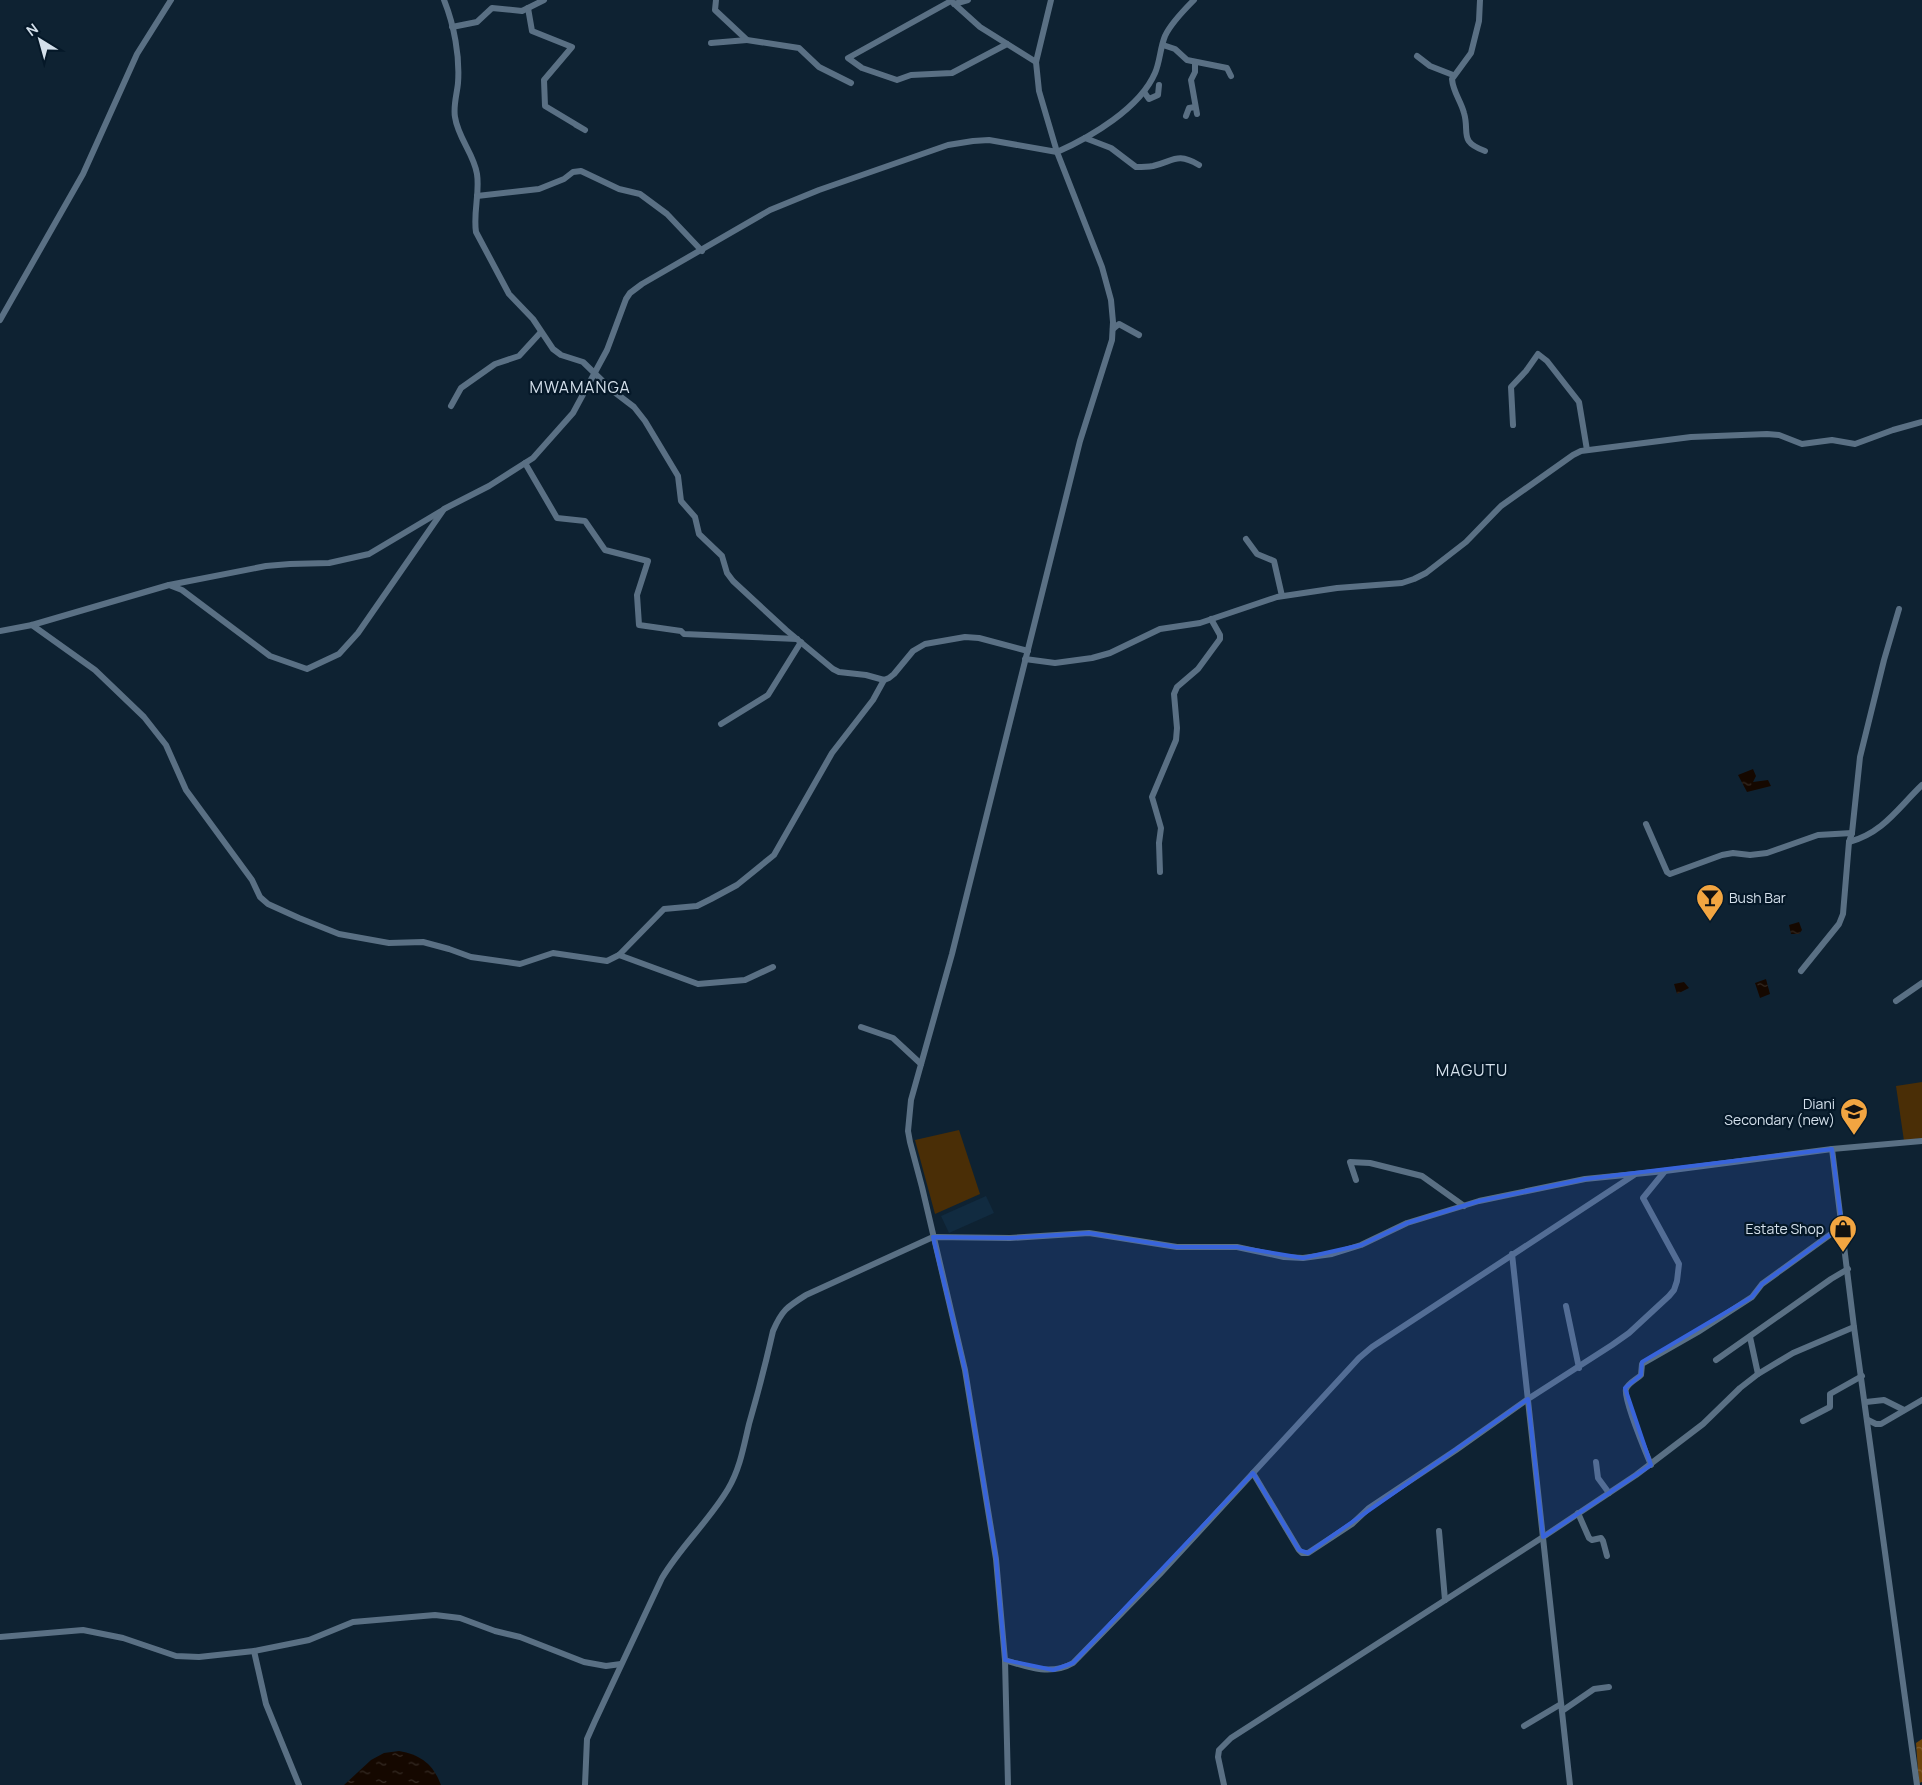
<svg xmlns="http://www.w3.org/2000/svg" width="1922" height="1785" font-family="Manrope,sans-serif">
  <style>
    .built { fill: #112b40 }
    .forest { fill: url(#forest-crowns) }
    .garden { fill: #4a2e06 }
    .water { fill: url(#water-ripples) }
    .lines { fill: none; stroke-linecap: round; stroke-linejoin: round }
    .minor { stroke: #5a7084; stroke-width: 6 }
    .marked { fill: #3864db; fill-opacity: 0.2; stroke: #3864db; stroke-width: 4; stroke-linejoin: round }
    .labels { text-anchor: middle; stroke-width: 4.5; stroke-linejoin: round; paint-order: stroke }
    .poi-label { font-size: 14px; fill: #d4e0eb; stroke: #051828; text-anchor: end }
    .quarter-label { font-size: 16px; letter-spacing: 1px; fill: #d4e0eb; stroke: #051828 }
  </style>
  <defs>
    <pattern id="forest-crowns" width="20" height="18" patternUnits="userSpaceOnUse" patternTransform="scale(1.25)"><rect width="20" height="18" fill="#6d440a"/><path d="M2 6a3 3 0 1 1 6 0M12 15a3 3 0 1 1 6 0" fill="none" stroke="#815f2e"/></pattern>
    <pattern id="water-ripples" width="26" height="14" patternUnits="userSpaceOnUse" patternTransform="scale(1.25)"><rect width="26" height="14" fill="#150800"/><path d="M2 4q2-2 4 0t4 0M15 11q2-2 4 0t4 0" fill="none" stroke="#362c25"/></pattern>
  </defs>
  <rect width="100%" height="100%" fill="#0e2232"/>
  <!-- built -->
  <path class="built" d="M986,1196l8,17 -45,20 -8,-17z"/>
  <!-- forest -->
  <path class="forest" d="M1922,1739v43l-3,1 -3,-40z"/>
  <!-- garden -->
  <g class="garden">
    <path d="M1922,1082v56l-18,3 -8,-55z"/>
    <path d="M959,1130l21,64 -45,20 -20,-74z"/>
  </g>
  <!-- water -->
  <g class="water">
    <path d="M1753,769l3,7 -3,6 15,-2 3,6 -24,6 -9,-17z"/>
    <path d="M1799,922l3,8 -3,4h-8l-2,-9z"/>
    <path d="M1766,979l4,15 -10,4 -5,-15z"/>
    <path d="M1684,982l5,6 -12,6 -3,-10z"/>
    <path d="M399,1751c22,4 34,13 42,34h-97l27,-25 13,-7z"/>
  </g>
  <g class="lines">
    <!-- minor -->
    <g class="minor">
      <path d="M444,0c10,25 16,56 14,83 -1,11 -5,23 -3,34 3,21 19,37 22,57 3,19 -4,38 -1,58l33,62 24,25 20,30 8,6 22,7 30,29 21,16 11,14 33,55 3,25 14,16 4,17 23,22 5,17 6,8 53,49 47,39 6,3 27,3 18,5 5,-2 5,-4 19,-23 12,-7 40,-7 14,1 49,13"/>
      <path d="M716,0l-1,10 32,30 52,8 20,19 32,16"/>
      <path d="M950,0l30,27 56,35"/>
      <path d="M1480,0l-1,21 -8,32 -19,26c1,13 9,22 12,34 6,20 -6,28 21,38"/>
      <path d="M951,1l-103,57 14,10 35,12 14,-5 41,-2 55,-29"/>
      <path d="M954,4l14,-4"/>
      <path d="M528,8l4,23 40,16 -28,33 1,26 40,24 -9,-5"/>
      <path d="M452,27l25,-5 15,-14 30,3 22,-11"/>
      <path d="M711,43l36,-3"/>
      <path d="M1163,45l12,4 12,11 40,8 4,8"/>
      <path d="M1417,56l13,10 23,9"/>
      <path d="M1195,62v10l-4,8 6,34"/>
      <path d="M1144,92l5,7 9,-4 1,-10"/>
      <path d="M1186,116l3,-8 6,-1"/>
      <path d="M1085,138l26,10 25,19c5,0 11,0 17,-1 21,-5 24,-14 46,-1"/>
      <path d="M477,196l62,-7 25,-10 9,-7 8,-1 38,18 21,5 27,20 35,37"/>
      <path d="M0,320l83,-146 54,-120 34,-54"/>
      <path d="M1113,329l6,-5 20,11"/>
      <path d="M451,406l10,-18 34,-24 24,-8 22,-24"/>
      <path d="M1513,425l-2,-38 15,-16 12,-17 9,7 32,41 8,48"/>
      <path d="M525,463l32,55 28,3 20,29 43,11 -11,34 2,30 42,6 3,3 113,5"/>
      <path d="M1246,539l11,15 17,7 8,35"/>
      <path d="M169,585l97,-19 24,-2 39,-1 40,-9 74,-44"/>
      <path d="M32,625l63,45 49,47 22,28 20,45 66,90 8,17 8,7 31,14 40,16 50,9 34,-1 26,7 22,8 49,7 33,-11 54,8 12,-6 45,-46 33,-3 14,-7 26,-14 37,-30 58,-102 41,-53 11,-20"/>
      <path d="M0,631l32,-6 137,-40 13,5 88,66 37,13 32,-15 19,-21 86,-124 45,-23 44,-28 40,-45 34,-63 19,-51 4,-6 12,-9 128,-74 49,-20 129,-45 25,-4 16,-1 68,12 -18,-61 -3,-29 15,-62"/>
      <path d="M1025,659l30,4 37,-5 18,-5 50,-24 40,-6 77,-26 60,-9 65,-5 12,-4 12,-6 40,-31 35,-36 72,-51 8,-4 110,-14 76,-3 12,1 23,9 30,-4 23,4 38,-14 29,-8"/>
      <path d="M721,724l47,-29 33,-53"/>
      <path d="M1646,824l21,48 3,2 52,-19 11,-2 17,2 17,-2 51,-18 34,-2"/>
      <path d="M1849,842c34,-9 49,-34 73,-57"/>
      <path d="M1160,872l-1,-29 2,-15 -9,-31 24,-57 1,-12 -3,-34 3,-7 21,-18 22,-30v-4l-9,-16"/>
      <path d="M619,955l79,29 47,-4 28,-13"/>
      <path d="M1801,971l38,-47 4,-10 6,-72 3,-9 8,-76 24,-97 15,-51"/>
      <path d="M1896,1001l26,-18"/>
      <path d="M861,1027l32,11 28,26"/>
      <path d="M1832,1149l22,178 63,458"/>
      <path d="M1356,1180l-6,-18 20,1 52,13 42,30"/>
      <path d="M1512,1254c20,177 39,354 58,531"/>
      <path d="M1566,1306l13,62"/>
      <path d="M1750,1337l8,37"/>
      <path d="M1716,1360l115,-81 17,-10"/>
      <path d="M1866,1402l18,-2 20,10"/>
      <path d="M1868,1420l8,4h5l41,-24"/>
      <path d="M1803,1421l27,-14v-13l32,-18"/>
      <path d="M1596,1462l2,16 11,15"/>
      <path d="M1651,1465c-5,-12 -28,-67 -25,-76 2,-6 11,-10 15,-14l1,-11 56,-32 54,-35 10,-13 80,-58"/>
      <path d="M1253,1473l46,77 3,3h6l44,-29 17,-16 87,-58 72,-51 84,-54 17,-12 40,-37 5,-6 3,-9 2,-17 -36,-66 22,-27"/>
      <path d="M1578,1513l11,25 3,2 9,-2 2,3 4,15"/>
      <path d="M1439,1531l6,69"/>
      <path d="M0,1637l83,-7 40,8 53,18 23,1 55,-6 55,-11 44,-18 82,-7 25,3 35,13 25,6 64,25 22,4 15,-2"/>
      <path d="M254,1651l12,53 33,81"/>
      <path d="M1005,1660c22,7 46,16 68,3l87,-89 199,-216 13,-11 262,-172"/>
      <path d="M1562,1711l32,-22 15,-2"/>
      <path d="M1524,1726l37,-22"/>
      <path d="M585,1785l2,-46 8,-18 67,-143c19,-32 47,-57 66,-89 12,-20 16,-44 21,-65 9,-31 17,-62 24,-93 9,-21 14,-24 33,-36l127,-58 77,1 79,-5 88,14h60l47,10 19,1 29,-4 29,-9 46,-22 72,-22 106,-22 80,-8 167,-22 90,-8"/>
      <path d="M1008,1785l-3,-125 -9,-101 -31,-189 -43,-183 -12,-45 -2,-11 3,-31 41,-146 128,-513 32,-101 1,-18 -2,-22 -9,-33 -45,-115c34,-15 83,-44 98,-79 5,-11 5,-25 10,-37 6,-13 19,-26 29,-36"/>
      <path d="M1224,1785l-6,-28 1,-7 12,-12 312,-201 93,-62 67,-51 37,-36 18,-14 35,-21 61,-26"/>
    </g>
  </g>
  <!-- marked area -->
  <path class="marked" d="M1832,1149l10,77 -80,58 -10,13 -110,65 -1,13 -16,13 26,77 -108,72 -15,-138 -220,154 -9,-3 -46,-77 -180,190 -20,7 -48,-10 -9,-101 -31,-189 -32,-133 77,1 79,-5 88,14h60l66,11 58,-13 46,-22 72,-22 106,-22z"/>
  <!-- icons -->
  <defs>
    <symbol id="bar-pin" viewBox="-11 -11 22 30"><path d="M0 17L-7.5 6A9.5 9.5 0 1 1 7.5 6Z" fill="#f2a541" stroke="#051828"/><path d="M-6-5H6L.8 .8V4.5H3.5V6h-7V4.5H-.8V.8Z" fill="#111"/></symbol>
    <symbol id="school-pin" viewBox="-11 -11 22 30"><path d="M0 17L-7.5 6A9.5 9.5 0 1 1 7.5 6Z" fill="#f2a541" stroke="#051828"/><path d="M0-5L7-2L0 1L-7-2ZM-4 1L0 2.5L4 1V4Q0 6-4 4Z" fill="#111"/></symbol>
    <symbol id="shop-pin" viewBox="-11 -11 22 30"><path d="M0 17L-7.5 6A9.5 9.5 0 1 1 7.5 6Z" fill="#f2a541" stroke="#051828"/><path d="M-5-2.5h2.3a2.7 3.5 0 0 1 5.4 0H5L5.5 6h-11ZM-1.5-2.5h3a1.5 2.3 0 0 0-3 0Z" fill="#111"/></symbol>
  </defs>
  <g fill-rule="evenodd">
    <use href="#bar-pin" x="1694" y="882" width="32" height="43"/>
    <use href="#school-pin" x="1838" y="1096" width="32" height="43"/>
    <use href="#shop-pin" x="1827" y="1213" width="32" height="43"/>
  </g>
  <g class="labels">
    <!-- poi labels -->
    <g class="poi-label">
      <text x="1729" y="903" text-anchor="start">Bush Bar</text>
      <text x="1835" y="1109">Diani<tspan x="1835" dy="16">Secondary (new)</tspan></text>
      <text x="1824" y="1234">Estate Shop</text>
    </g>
    <!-- quarter labels -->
    <g class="quarter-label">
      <text x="580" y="393">MWAMANGA</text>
      <text x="1472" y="1076">MAGUTU</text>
    </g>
  </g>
  <!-- north arrow -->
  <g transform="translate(40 40) rotate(323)" stroke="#051828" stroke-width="4" paint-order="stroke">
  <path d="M0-4L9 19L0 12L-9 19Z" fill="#d4e0eb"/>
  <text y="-8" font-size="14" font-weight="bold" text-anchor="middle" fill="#d4e0eb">N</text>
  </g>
</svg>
